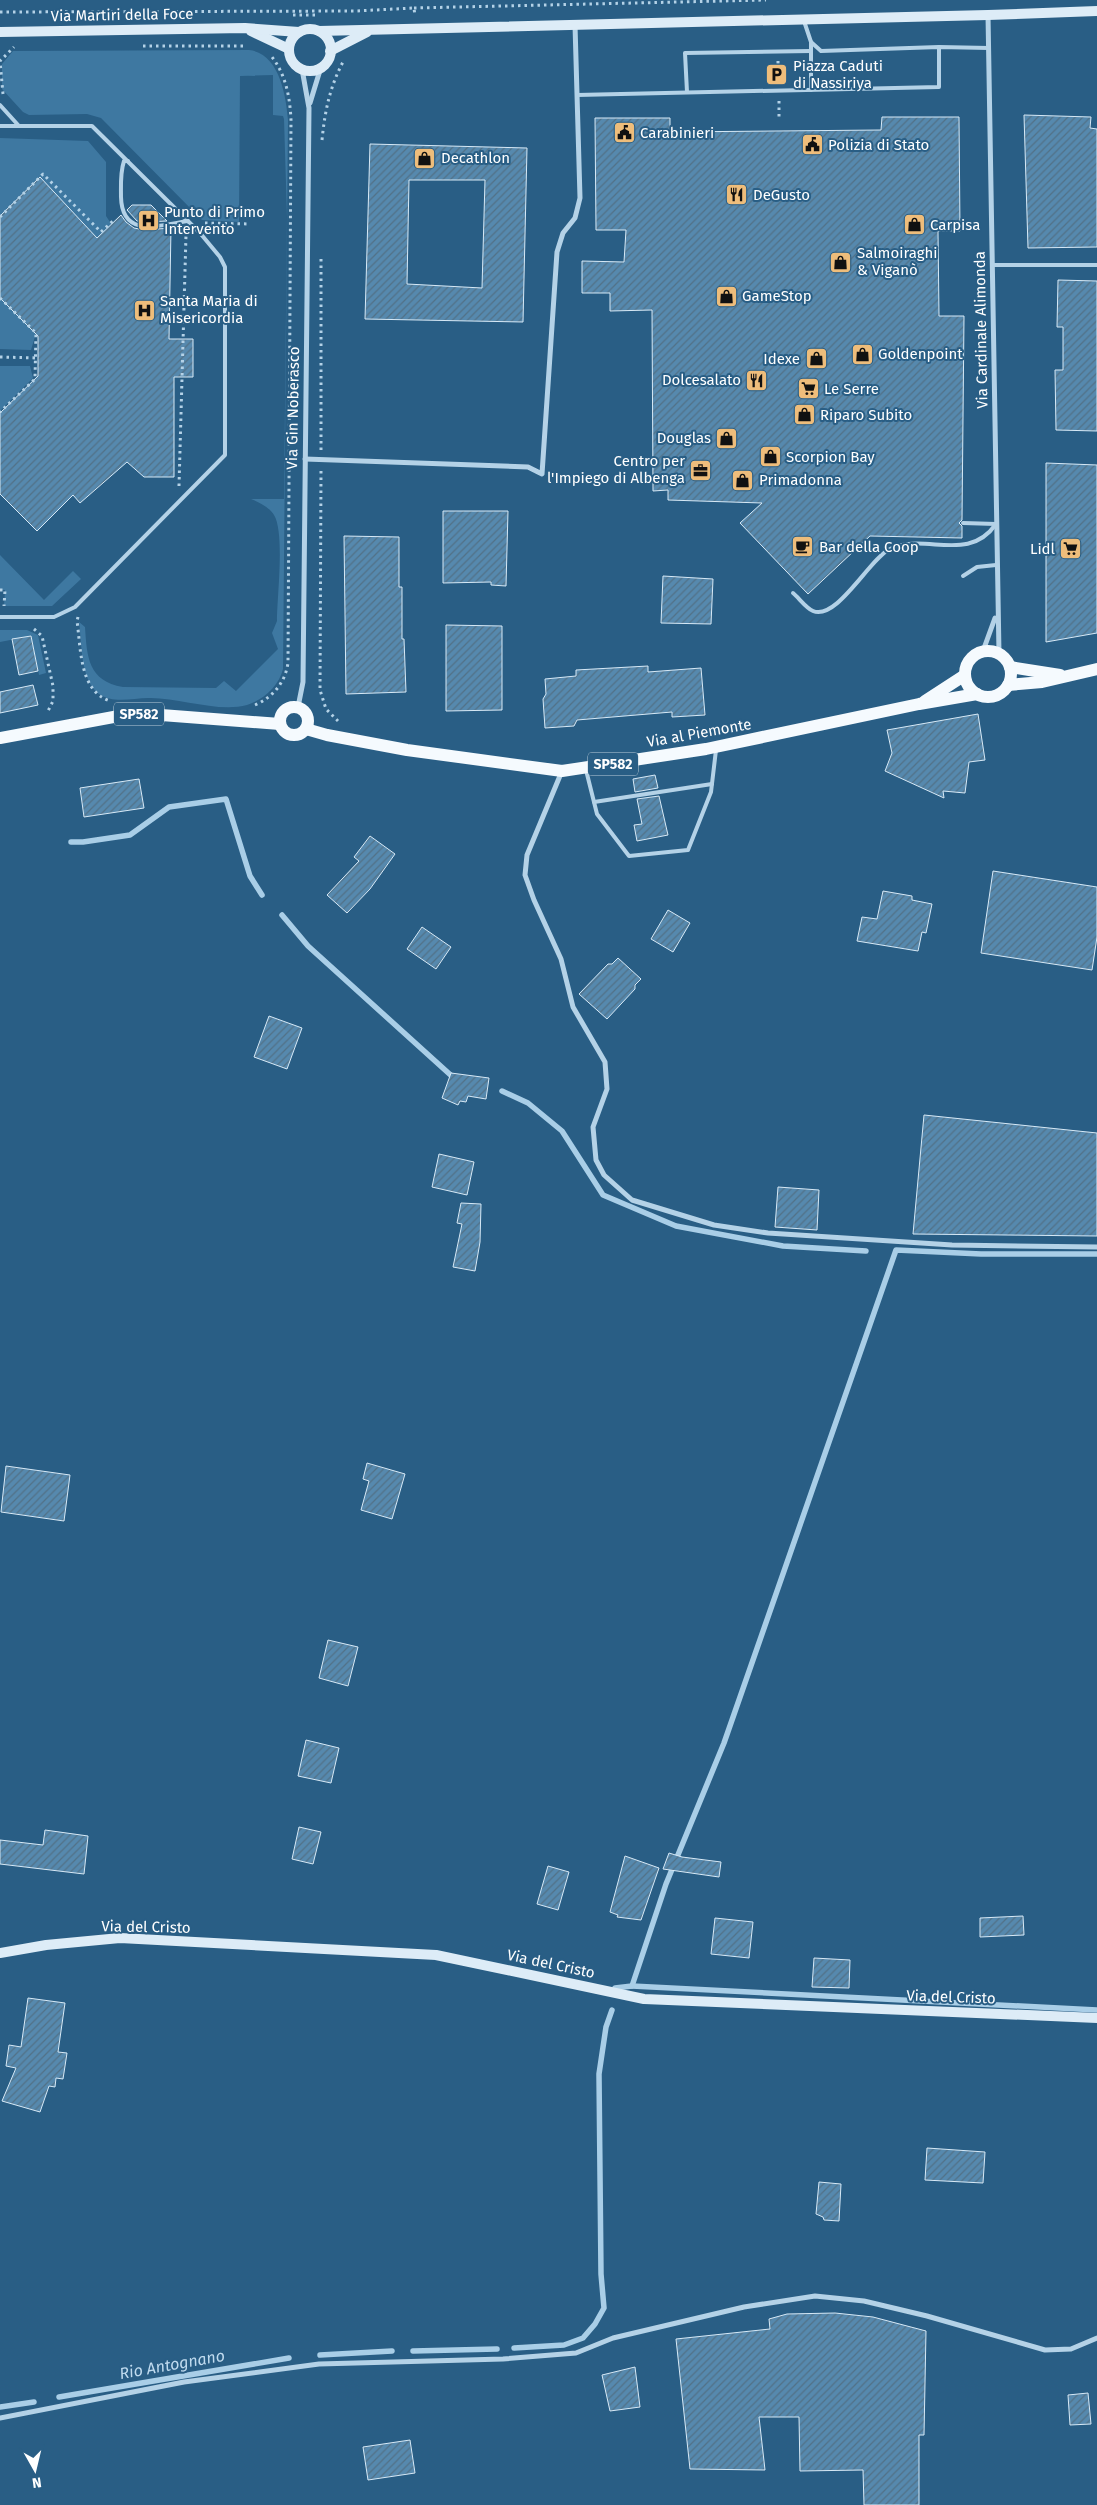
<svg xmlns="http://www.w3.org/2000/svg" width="1097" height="2505" font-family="'Fira Sans',sans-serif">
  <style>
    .green { fill: #3e78a1 }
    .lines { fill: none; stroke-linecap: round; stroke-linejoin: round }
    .stream { stroke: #a9cee7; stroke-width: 5.5 }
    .building { fill: url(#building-hatch); stroke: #d7e9f6; fill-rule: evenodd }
    .path { stroke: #b4d2e7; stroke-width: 3; stroke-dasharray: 2.5 4; stroke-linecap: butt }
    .lane { stroke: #b4d2e7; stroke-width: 4 }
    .street { stroke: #b4d2e7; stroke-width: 5 }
    .secondary { stroke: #ddecf7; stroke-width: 10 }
    .primary { stroke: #f5fafe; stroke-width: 12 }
    .labels { text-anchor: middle; stroke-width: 4; stroke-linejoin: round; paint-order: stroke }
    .shield { fill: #295e85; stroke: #bfcfda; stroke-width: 1 }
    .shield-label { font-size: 14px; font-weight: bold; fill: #fff }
    .street-label { font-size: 15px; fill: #fff; stroke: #295e85 }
    .poi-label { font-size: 15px; fill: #fff; stroke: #295e85; text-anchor: start }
    .water-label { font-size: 16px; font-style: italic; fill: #c0dbef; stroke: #295e85 }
  </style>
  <defs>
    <pattern id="building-hatch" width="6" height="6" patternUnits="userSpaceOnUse" patternTransform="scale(1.25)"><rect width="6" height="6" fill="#5689ae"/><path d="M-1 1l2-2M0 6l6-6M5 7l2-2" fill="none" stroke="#527187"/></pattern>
  </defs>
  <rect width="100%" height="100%" fill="#295e85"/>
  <!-- green -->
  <g class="green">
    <path d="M249,50c30,3 37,45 39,70l-5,549c-4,17 -20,31 -36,36 -29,8 -69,-8 -99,-7 -15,0 -35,6 -49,-4 -19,-14 -17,-51 -20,-72l6,5c2,30 3,54 38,60l93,1 8,-7 12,10 42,-42 -6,-16 5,-12c0,-24 8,-88 -3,-106 -5,-8 -15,-13 -23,-16h33l3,-282 -3,-98 -1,-3 -10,-1v-40l-33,1 -1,146 -37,-2 -101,-102 -14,-4 -58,1 -6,-3 -21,-23v-25l11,-13z"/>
    <path d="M0,138l88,3 18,21v54l6,9 -15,13 -97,-22z"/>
    <path d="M0,298l36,35 -5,17 -31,-1z"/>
    <path d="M0,366h30l3,12 -33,33z"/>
    <path d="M0,555l44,45 29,-29 8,8 -29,27h-48l1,-16h-5z"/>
    <path d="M0,630h27l11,5 8,38 -7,2 -8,-39 -31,6z"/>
  </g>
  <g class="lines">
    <!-- stream -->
    <g class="stream">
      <path d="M71,842h12l47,-7 39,-28 57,-8 24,77 12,19"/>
      <path d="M282,915l26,31 147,133"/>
      <path d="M502,1091l26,12 34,28 41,64 73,31 107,20 83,5"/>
      <path d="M632,1986l465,24"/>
      <path d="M615,1988l17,-2 34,-102 58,-141 172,-493 85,4h116"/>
      <path d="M514,2348l50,-3 19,-7 12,-14 9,-16 -3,-34 -2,-200 7,-47 6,-17"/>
      <path d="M413,2351l84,-2"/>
      <path d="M320,2355l72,-4"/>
      <path d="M59,2397l230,-39"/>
      <path d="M0,2407l34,-5"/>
    </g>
  </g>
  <!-- building -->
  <g class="building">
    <path d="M1024,115l67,2 -1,11 7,1v118l-69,1z"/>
    <path d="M882,117h77l1,114h-22l1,85h25l-2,204 -3,3 3,3v12l-92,-2 -62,58 -68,-71 22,-20 -94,-3v-10l-15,1 -1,-181 -42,1v-18h-28v-32l42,1 2,-32h-30l-1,-112h75v14l211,-2z"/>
    <path d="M370,144l157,4 -4,174 -158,-3zM409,180h76l-3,108 -75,-4z"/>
    <path d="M40,177l57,61 24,-23 5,7 8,6 10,2 27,-2 -2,111h24v38h-19v100h-30l-17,-15 -47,41 -7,-8 -36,36 -37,-37v-81l38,-37v-40l-38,-38v-82z"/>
    <path d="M132,205h19l16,16 -22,1 -8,-1 -10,-11z"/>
    <path d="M1058,280l39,1v150l-41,-1 -1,-60h8v-43h-6z"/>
    <path d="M1046,463l51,2v168l-51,9z"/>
    <path d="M443,511h65l-2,75 -15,-1v-3l-48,1z"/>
    <path d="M344,536l55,1v50h3v52h2l2,53 -60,2z"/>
    <path d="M663,576l50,3 -2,45 -50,-1z"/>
    <path d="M446,625l56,1v84l-56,1z"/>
    <path d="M31,636l7,35 -19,4 -7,-36z"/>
    <path d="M648,666v6l53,-4 4,47 -33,2v-5l-95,8 -3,6 -29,2 -2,-29 3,-5 -1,-15 31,-3v-6z"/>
    <path d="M33,685l5,20 -38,8v-21z"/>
    <path d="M978,714l7,46 -16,2 -4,31 -22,-2 1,7 -59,-27 7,-18 -5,-23z"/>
    <path d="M655,775l3,13 -23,4 -2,-13z"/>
    <path d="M139,779l5,29 -60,9 -4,-29z"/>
    <path d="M659,796l9,39 -31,6 -3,-16 8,-1 -5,-25z"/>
    <path d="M370,836l25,18 -25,35 -23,24 -20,-18 32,-34 -5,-4z"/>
    <path d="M993,871l104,16v50l-5,33 -111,-17z"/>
    <path d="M883,891l29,5v4l20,4 -6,29 -4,-1 -4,19 -61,-10 5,-24 15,2z"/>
    <path d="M668,910l22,13 -17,29 -22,-13z"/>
    <path d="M422,927l29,20 -15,22 -29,-20z"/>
    <path d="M618,958l23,21 -6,6v4l-28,30 -28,-25 29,-30h4z"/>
    <path d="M269,1016l33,12 -15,41 -33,-12z"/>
    <path d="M451,1073l38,5 -3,21 -18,-3 -2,6 -6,-1 -2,4 -16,-7z"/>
    <path d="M924,1115l173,18v103l-184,-2z"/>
    <path d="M439,1154l35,8 -7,33 -35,-8z"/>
    <path d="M778,1187l41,3 -2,40 -42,-3z"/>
    <path d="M461,1203l20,1 -1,38 -5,29 -22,-4 9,-43 -5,-1z"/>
    <path d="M367,1463l38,11 -13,45 -31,-9 8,-29 -6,-2z"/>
    <path d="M6,1466l64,9 -6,46 -63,-9z"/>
    <path d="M328,1640l30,7 -10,39 -29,-8z"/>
    <path d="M306,1740l33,8 -8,35 -33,-7z"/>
    <path d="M299,1827l22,5 -8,32 -21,-5z"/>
    <path d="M45,1830l43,6 -4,38 -84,-10v-24l43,5z"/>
    <path d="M669,1853l13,4 39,5 -2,15 -56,-8z"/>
    <path d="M625,1856l34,12 -18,52 -24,-3 1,-2 -8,-3z"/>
    <path d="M548,1866l21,6 -11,38 -21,-6z"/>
    <path d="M1023,1916l1,19 -44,2v-19z"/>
    <path d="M715,1918l38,4 -4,36 -38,-4z"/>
    <path d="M814,1958l36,2 -1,28 -37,-1z"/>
    <path d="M28,1998l37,5 -7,49 9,1 -4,26 -7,-1 -1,9 -6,-1 -9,26 -38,-11 14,-33 -10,-2 3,-21 12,2z"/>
    <path d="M927,2148l58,4 -2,31 -58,-3z"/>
    <path d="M819,2182l22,2 -2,37 -15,-1 -1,-3 -7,-3z"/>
    <path d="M835,2313l38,4 53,14 -2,104h-5v70h-55l-1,-35 -63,1 -1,-54h-40l6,53 -75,-1 -14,-130 94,-10 -1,-10 18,-5z"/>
    <path d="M635,2367l5,40 -30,4 -8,-36z"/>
    <path d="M1088,2393l3,31 -21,1 -2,-30z"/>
    <path d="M410,2440l5,33 -47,7 -5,-33z"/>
  </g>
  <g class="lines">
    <!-- path -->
    <g class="path">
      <path d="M414,8l352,-8"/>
      <path d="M0,12l356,-1 58,-3 1,8"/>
      <path d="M293,15h26"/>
      <path d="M143,46h104"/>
      <path d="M778,61v18"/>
      <path d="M3,94l-3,-33 14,-14"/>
      <path d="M779,101v17"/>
      <path d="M322,140c3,-30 8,-54 22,-80"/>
      <path d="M0,217l43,-43 58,58 14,-13"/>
      <path d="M205,223l45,1"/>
      <path d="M0,298l36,35 -1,46 -35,33"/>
      <path d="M0,357l38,1"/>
      <path d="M321,450v-192"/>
      <path d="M321,471l-1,219 6,19 12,12"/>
      <path d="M179,486l7,-251"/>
      <path d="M0,590h5l-1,16"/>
      <path d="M78,617l-1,4c4,27 2,70 33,80"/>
      <path d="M34,629l8,7 11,50v15l-6,12"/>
      <path d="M255,705c18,-8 30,-22 33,-42l3,-543c-1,-22 -5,-45 -19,-63"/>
    </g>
    <!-- lane -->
    <g class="lane">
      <path d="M804,21l7,21 10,9 118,-4 50,1"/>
      <path d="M811,42v48"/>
      <path d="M687,92l-2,-39 126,-2"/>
      <path d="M577,95l362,-8v-40"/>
      <path d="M0,105l19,21"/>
      <path d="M0,126h92l108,107 20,24 5,10v188l-150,152 -21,10h-54"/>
      <path d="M128,161h-4c-4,12 -3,23 -3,36 1,42 39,28 67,24"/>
      <path d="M992,265h105"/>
      <path d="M963,523l33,1"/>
      <path d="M963,576l14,-9 19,-2"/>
      <path d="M793,593c6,5 13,15 20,18 24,10 57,-53 77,-62 35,-17 78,15 106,-25"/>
      <path d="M586,770l11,44 32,42 59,-6 23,-58 5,-42"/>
      <path d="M594,802l118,-18"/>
    </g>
    <!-- street -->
    <g class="street">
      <path d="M988,15l11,638"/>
      <path d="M310,103l11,-36"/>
      <path d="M305,459l223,8 14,7 15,-222 6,-19 12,-15 5,-20 -5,-173"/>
      <path d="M983,651l12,-33"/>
      <path d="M298,707l5,-25 6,-574 -7,-39"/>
      <path d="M562,771l-35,84 -2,20 9,25 27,59 12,48 32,55 2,27 -14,38 3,33 8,15 28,25 82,25 54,8 184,12 145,2"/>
      <path d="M0,2418l184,-36 135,-18 184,-5 73,-6 37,-15 131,-31 71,-11 49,5 63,15 118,34 26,-1 26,-11"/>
    </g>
    <!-- secondary -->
    <g class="secondary">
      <circle cx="310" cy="50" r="21"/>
      <path d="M251,31l38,18"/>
      <path d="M319,31l669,-16 109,-4"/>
      <path d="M0,32l245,-4 54,4"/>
      <path d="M330,51l37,-19"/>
      <path d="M0,1953l46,-8 74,-7 316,17 208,44 453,19"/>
    </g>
    <!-- primary -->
    <g class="primary">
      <circle cx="988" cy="674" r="23"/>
      <path d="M1010,667l50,8"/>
      <path d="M1008,685l34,-3 55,-13"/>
      <path d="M925,701l40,-26"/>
      <circle cx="294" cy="721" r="14"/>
      <path d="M306,729l21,6 80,15 155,21 144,-22 213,-45 58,-10"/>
      <path d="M0,738l135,-25 145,11"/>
    </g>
  </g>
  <!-- icons -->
  <defs>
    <symbol id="parking-square" viewBox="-11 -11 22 22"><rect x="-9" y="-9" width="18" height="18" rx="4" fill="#eebd7b" stroke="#295e85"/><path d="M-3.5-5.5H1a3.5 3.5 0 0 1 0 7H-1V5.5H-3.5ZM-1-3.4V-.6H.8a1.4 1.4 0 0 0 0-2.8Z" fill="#111"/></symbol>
    <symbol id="civic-square" viewBox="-11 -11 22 22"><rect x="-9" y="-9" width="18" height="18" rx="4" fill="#eebd7b" stroke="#295e85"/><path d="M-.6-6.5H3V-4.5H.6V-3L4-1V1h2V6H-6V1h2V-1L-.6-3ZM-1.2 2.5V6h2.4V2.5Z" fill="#111"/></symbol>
    <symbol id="shop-square" viewBox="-11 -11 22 22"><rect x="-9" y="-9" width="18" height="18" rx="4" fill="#eebd7b" stroke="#295e85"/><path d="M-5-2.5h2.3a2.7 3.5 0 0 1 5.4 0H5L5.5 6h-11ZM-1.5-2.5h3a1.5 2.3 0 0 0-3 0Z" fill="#111"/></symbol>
    <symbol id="restaurant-square" viewBox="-11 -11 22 22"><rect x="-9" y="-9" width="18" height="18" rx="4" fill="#eebd7b" stroke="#295e85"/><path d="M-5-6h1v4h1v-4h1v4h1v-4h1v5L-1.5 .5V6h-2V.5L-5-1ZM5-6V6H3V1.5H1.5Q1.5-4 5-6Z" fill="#111"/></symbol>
    <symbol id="hospital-square" viewBox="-11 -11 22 22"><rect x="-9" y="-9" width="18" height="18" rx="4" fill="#eebd7b" stroke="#295e85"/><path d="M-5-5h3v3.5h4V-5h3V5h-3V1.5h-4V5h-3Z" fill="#111"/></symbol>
    <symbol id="supermarket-square" viewBox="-11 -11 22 22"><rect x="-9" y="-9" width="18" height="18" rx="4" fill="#eebd7b" stroke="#295e85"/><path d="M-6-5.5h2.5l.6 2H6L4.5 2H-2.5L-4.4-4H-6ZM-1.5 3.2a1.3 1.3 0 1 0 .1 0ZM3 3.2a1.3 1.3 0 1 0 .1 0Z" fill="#111"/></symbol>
    <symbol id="office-square" viewBox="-11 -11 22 22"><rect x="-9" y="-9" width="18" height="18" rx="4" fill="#eebd7b" stroke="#295e85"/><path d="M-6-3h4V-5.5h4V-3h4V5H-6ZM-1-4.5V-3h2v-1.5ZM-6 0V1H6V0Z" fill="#111"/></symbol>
    <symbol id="cafe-square" viewBox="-11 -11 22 22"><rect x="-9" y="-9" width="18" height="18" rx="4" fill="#eebd7b" stroke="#295e85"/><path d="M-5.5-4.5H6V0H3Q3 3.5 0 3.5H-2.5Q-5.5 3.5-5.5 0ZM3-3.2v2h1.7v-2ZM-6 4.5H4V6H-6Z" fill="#111"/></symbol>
  </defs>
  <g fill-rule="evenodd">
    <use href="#parking-square" x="764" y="62" width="25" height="25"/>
    <use href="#civic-square" x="612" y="120" width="25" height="25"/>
    <use href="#civic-square" x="800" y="132" width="25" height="25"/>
    <use href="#shop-square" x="412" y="146" width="25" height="25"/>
    <use href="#restaurant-square" x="724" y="182" width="25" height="25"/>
    <use href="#hospital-square" x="136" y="208" width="25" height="25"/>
    <use href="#shop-square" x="902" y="212" width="25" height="25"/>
    <use href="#shop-square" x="828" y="250" width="25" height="25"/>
    <use href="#shop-square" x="714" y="284" width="25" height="25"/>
    <use href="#hospital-square" x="132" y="298" width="25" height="25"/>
    <use href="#shop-square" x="850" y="342" width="25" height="25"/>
    <use href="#shop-square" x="804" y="346" width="25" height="25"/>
    <use href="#restaurant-square" x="744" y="368" width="25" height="25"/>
    <use href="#supermarket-square" x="796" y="376" width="25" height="25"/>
    <use href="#shop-square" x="792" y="402" width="25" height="25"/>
    <use href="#shop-square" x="714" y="426" width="25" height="25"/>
    <use href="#shop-square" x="758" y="444" width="25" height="25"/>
    <use href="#office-square" x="688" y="458" width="25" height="25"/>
    <use href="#shop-square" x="730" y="468" width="25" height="25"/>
    <use href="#cafe-square" x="790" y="534" width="25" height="25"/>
    <use href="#supermarket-square" x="1058" y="536" width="25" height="25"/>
  </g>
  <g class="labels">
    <!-- shield labels -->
    <g class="shield">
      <rect x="114" y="702.5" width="50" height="23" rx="4"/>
      <rect x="588" y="752.5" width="50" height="23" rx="4"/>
    </g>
    <g class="shield-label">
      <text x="139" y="719">SP582</text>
      <text x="613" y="769">SP582</text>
    </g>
    <!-- street labels -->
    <g class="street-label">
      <text transform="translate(122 15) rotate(-1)" y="5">Via Martiri della Foce</text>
      <text transform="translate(981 330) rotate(-91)" y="5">Via Cardinale Alimonda</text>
      <text transform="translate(293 408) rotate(-89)" y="5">Via Gin Noberasco</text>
      <text transform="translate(699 733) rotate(-10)" y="5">Via al Piemonte</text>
      <text transform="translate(146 1927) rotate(1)" y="5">Via del Cristo</text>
      <text transform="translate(551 1964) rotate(12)" y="5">Via del Cristo</text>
      <text transform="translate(951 1997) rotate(2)" y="5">Via del Cristo</text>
    </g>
    <!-- poi labels -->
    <g class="poi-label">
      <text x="793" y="71">Piazza Caduti<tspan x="793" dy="17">di Nassiriya</tspan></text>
      <text x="640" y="138">Carabinieri</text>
      <text x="828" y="150">Polizia di Stato</text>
      <text x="441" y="163">Decathlon</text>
      <text x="753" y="200">DeGusto</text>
      <text x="164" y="217">Punto di Primo<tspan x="164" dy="17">Intervento</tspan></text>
      <text x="930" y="230">Carpisa</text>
      <text x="857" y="258">Salmoiraghi<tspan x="857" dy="17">&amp; Viganò</tspan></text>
      <text x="742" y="301">GameStop</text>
      <text x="160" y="306">Santa Maria di<tspan x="160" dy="17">Misericordia</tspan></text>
      <text x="878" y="359">Goldenpoint</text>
      <text x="800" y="364" text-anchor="end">Idexe</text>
      <text x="741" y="385" text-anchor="end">Dolcesalato</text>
      <text x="824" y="394">Le Serre</text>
      <text x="820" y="420">Riparo Subito</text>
      <text x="711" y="443" text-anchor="end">Douglas</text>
      <text x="786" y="462">Scorpion Bay</text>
      <text x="685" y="466" text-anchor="end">Centro per<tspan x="685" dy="17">l'Impiego di Albenga</tspan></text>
      <text x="759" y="485">Primadonna</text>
      <text x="819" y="552">Bar della Coop</text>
      <text x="1055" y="554" text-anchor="end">Lidl</text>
    </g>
    <!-- water labels -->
    <g class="water-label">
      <text transform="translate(172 2364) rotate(-10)" y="6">Rio Antognano</text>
    </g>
  </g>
  <!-- north arrow -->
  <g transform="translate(35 2470) rotate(172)" stroke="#295e85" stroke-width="4" paint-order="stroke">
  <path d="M0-4L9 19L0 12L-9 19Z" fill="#ffffff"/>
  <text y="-8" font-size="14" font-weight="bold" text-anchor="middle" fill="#ffffff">N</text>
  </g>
</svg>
